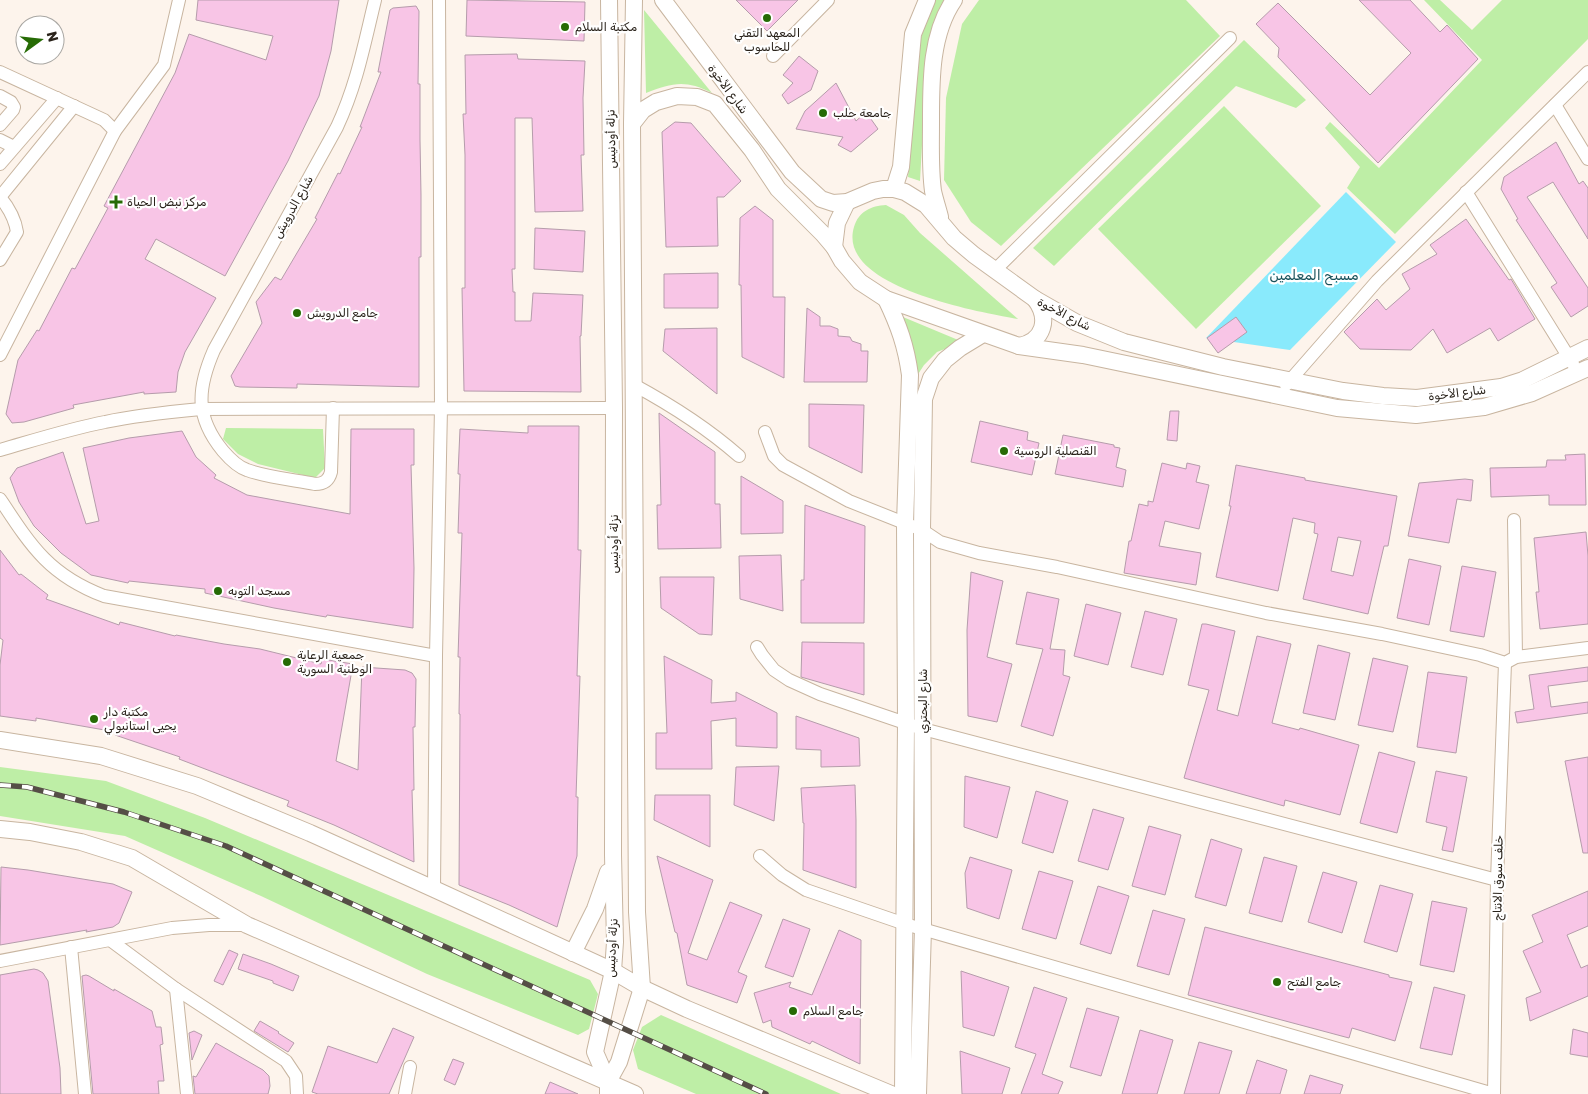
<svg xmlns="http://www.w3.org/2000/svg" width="1588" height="1094" font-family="Rubik,Vazirmatn,sans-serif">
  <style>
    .green { fill: #beeea6 }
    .water { fill: #89eafc }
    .building { fill: #f8c5e6; stroke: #b59cab; fill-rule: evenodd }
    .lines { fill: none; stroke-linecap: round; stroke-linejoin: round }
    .minor-casing { stroke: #c8b5a0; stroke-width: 14 }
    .major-casing { stroke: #c8b5a0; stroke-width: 18 }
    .minor { stroke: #fff; stroke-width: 12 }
    .major { stroke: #fff; stroke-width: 16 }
    .rail-casing { stroke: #554e46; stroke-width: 5.5 }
    .rail { stroke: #fff; stroke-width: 4; stroke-dasharray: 11; stroke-linecap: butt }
    .poi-dot { fill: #266b05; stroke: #fff; stroke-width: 2 }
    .labels { text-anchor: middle; stroke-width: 4.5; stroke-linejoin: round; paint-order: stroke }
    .poi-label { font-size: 12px; fill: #29221a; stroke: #fff; text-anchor: start }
    .street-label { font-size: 12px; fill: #29221a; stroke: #fff }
    .water-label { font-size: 14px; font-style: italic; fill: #19525b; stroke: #fff }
  </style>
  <rect width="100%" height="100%" fill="#fdf4ec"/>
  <!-- green -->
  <g class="green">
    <path d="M934,0h12l-20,72 -6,109 -12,-4 10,-129 8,-28z"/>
    <path d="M979,0h207l34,36 -219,210 -30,-24 -27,-42 2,-82 16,-74z"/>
    <path d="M1424,0h16l32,30 30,-30h86v39l-193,195 -48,-46 13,-21 -35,-39 5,-6 49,46 103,-108z"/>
    <path d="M644,10l68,83c-27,-14 -40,-10 -66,0z"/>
    <path d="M1244,40l62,60 -10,8 -60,-22 -182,180 -21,-18z"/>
    <path d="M1224,106l97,100 -125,123 -98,-100z"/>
    <path d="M886,205l18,10 16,18 98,86c-39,-7 -182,-32 -164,-92 5,-16 17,-21 32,-22z"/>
    <path d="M903,317l60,25 -26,10 -13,13 -11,17z"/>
    <path d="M226,428l97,1 2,39 -10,10 -57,-14 -20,-10 -15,-15z"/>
    <path d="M0,767l106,14 99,37 385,162 8,14 -9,35 -11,6 -151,-61 -166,-78 -136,-60 -125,-20z"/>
    <path d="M661,1015l180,79h-145l-58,-25 -5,-19 9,-23z"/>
  </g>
  <!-- water -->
  <path class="water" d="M1346,192l50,50 -106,108 -84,-12z"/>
  <!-- building -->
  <g class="building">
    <path d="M198,0h141l-8,51 -12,45 -31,65 -63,115 -69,-37 -11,20 71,39 -31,54 -7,20 -2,20 -32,2v-2l-71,13 1,3 -50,14 -12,1 -6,-9 12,-54 19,-30 2,1 33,-63 3,1 33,-61 -4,-2 71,-133 14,-39 77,26 7,-24 -77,-16z"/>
    <path d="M467,0l118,2 -1,39 -118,-5z"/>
    <path d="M736,0h62l-31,31z"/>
    <path d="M1359,0h51l30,32 7,-7 31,34 -100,104 -100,-106 1,-9 -23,-24 22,-21 92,92 41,-42z"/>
    <path d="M416,6l3,5 -1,73h2v56l1,55v62h-2v130l-122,-3v4l-57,-1 -5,-1 -4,-10 31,-53 -6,-21 19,-25 6,3 36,-61 -2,-1 23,-45 2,1 22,-47h-2l21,-55h-3l12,-62 3,-2z"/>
    <path d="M517,54l1,5 67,2 -2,37 1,57h-3l2,56 -48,1 -3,-94h-17v151h-3l1,23h2v29h16l2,-28 50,2 -2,41h-1l1,56 -117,-1 -2,-103h3v-133l-2,-41h3l-1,-59z"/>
    <path d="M799,56l19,15 -7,19 -23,14 -6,-9 11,-12 -10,-8z"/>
    <path d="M836,83l20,38 10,-9 12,17 -27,23 -13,-7 5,-8 -47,-8 9,-18z"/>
    <path d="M675,122l16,1 50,58 -17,16h-7l1,49 -52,1 -4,-115z"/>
    <path d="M1556,142l23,42 4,-3 5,7v51l-35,-57 -26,15 61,91v18l-17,11 -20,-30 6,-4 -41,-63 2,-1 -17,-30 3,-12z"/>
    <path d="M755,206l18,14v77h12l-1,81 -42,-21 -1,-72h-2l1,-67z"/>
    <path d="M1466,219l43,61 2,-1 24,40 -37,22 -8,-13 -43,25 -14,-24 -22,21 -51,-1 -16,-17 33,-33 9,11 24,-21 -8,-15 35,-20 -7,-9z"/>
    <path d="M535,228l50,3 -2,41 -49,-3z"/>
    <path d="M718,273v35h-54v-34z"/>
    <path d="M807,308l13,9v9h10l8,3v7l12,1 2,4 9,3v7h7l-1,31h-63z"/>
    <path d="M1236,317l11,15 -29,21 -11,-15z"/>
    <path d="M717,328v66l-54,-43 2,-22z"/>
    <path d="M809,404l55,1 -2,68 -53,-26z"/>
    <path d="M1170,411h9l-2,30 -10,-1z"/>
    <path d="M659,413l56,39v52h5l1,44 -63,1 -1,-44h4z"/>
    <path d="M980,421l48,11 -1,8 12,3 -7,32 -61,-13z"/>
    <path d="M528,426h51l-1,124h3l-4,126h3l-4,121h2l-1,59 -20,71 -48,-22 -50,-20 1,-171h-1l1,-57h-2l4,-124h-4l2,-59h-2l2,-45 68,4z"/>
    <path d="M351,429h63v36h-3l3,103 -1,60 -86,-13 -1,2 -52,-9 -69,-15v-4l-76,-8 -1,2 -37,-8 -30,-22 -27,-27 -15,-24 -9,-24 7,-10 46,-16 23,72 13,-3 -16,-73 46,-10 53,-7 14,26 20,18 -2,3 33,17 103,19z"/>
    <path d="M1063,435l51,10v2l6,1 -4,19 10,3 -3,17 -68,-13z"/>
    <path d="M1585,454l1,51h-37v-10l-58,2 -1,-29 56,-1 1,-7h19l-1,-5z"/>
    <path d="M1162,463l24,6 1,-6 13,3 -4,16 13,3 -10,44 -34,-8 -6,25 42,7 -5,32 -72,-12 5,-32h2l8,-37 9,2v-5l5,1z"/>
    <path d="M1236,465l69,13v2l92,16 -9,50h-4l-16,68 -65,-15 15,-65 -4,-1 1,-10 -22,-5 -15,73 -62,-14 15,-71h-2zM1338,537l23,4 -8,35 -22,-5z"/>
    <path d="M741,476l42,25v32l-42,1z"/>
    <path d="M1465,479l8,1 -2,21 -14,-2 -8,44 -41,-7 11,-53z"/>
    <path d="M805,505l60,21 -1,97h-63v-43h3z"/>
    <path d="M1586,532l2,24v68l-48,5 -4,-37h3l-5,-54z"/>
    <path d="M0,550l19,25 2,-1 27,21 -2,4 73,26 1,-3 55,14 1,-1 48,9 36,5 61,15 1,-5 31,5 -17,97 22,9 4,-103 43,3 7,3 4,6 -1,48h-2l1,63h-2l2,72 -80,-37 -47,-19 2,-5 -110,-42 1,-2 -65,-22 1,-3 -80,-14v3l-36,-5v-51l3,-25 -3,-2z"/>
    <path d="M781,555l2,56 -43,-12 -1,-43z"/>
    <path d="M1409,559l32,7 -12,59 -32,-7z"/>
    <path d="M1462,566l34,6 -12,65 -34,-6z"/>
    <path d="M971,572l32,9 -16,76 25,7 -15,58 -29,-6 -1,-86z"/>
    <path d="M660,577h54l-2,58 -13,-1 -38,-26z"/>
    <path d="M1027,592l32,7 -9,50 15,1 -2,25 7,2 -17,59 -32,-10 22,-77 -27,-5z"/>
    <path d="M1086,604l35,9 -13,52 -34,-9z"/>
    <path d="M1145,611l32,8 -14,56 -32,-8z"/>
    <path d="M1202,624h4l29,7 -18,79 21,6 19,-80 34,8 -19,79 27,7 1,-2 59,17 -19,70 -55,-15 -1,6 -100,-28 25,-88 -21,-5z"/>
    <path d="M802,642l62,1v52l-63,-18z"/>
    <path d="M1318,645l32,8 -15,67 -32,-7z"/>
    <path d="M664,656l48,24 -1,23 25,-2v-9l41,21v35l-41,-2v-28l-25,3 1,48h-56v-36h11z"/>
    <path d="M1373,658l35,8 -15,66 -35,-7z"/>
    <path d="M1588,667v14l-40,5 3,21 37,-5v11l-71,10 -2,-11 19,-3 -5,-34z"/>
    <path d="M1428,672l39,5 -11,76 -39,-6z"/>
    <path d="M796,716l63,22 1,28 -39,1v-17l-25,-1z"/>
    <path d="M1379,752l36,10 -18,71 -37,-10z"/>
    <path d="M1588,757v96h-5l-18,-92z"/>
    <path d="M779,766l-5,55 -40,-16 2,-38z"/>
    <path d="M1436,771l31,6 -14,75 -11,-2 5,-23 -21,-5z"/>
    <path d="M965,776l45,11 -13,51 -33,-11z"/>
    <path d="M855,785l1,35v68l-53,-18 1,-47h-1l-2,-35z"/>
    <path d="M1036,791l32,10 -15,52 -31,-10z"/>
    <path d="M655,795h55v52l-56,-27z"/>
    <path d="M1093,809l31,9 -16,52 -30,-9z"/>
    <path d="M1149,826l32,9 -16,60 -33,-9z"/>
    <path d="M1211,839l31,10 -16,57 -31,-9z"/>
    <path d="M657,856l56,24 -25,73 19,7 23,-58 32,13 -24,57 9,4 -10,27 -50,-18 -10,-52 -2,-1z"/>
    <path d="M970,857l42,13 -13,49 -32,-11 -2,-35z"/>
    <path d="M1264,857l33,9 -15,56 -33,-9z"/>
    <path d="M1,867l27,3 85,14 19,8 -13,31 -6,4 -27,5 1,-2 -87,15z"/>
    <path d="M1039,871l34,10 -17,58 -34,-10z"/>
    <path d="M1323,872l34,10 -15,51 -34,-11z"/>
    <path d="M1380,885l33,9 -16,58 -33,-10z"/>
    <path d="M1098,886l31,10 -18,58 -31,-10z"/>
    <path d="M1588,891v35l-21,9 14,33 7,-3v31l-58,25 -4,-23 15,-6 -18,-41 20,-9 -11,-27z"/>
    <path d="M1432,901l35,7 -13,64 -34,-7z"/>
    <path d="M1153,910l32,9 -16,56 -32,-9z"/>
    <path d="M783,919l27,10 -17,48 -28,-10z"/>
    <path d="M1205,927l173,45 11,3v2l23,5 -17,59 -43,-13 -3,10 -161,-43z"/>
    <path d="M839,930l22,10 -1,124 -48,-23 -2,3 -38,-17 -1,-7 -8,3 -9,-30 37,-11 -2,5 23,8z"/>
    <path d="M229,950l9,4 -15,31 -9,-4z"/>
    <path d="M243,954l28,10 28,12 -6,15 -20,-8v-2l-35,-12z"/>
    <path d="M34,969l4,1 5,3 5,8 12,87 1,26h-61v-119z"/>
    <path d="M961,971l48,16 -15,49 -31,-9z"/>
    <path d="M86,975l3,1 25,15v-2l38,22 4,16h5l2,17 -3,1 4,36h-6l1,13h-66l-11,-118z"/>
    <path d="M1034,987l33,11 -25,76 21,8 -5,12h-37l15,-40 -21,-7z"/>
    <path d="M1434,987l31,8 -13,60 -32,-7z"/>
    <path d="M1087,1008l32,9 -18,59 -31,-9z"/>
    <path d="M260,1021l19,11 -1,1 16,10 -6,9 -34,-21z"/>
    <path d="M393,1028l21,9 -25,57h-71l-6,-2 16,-46 49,17z"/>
    <path d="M1573,1029l15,4v24l-18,-3z"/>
    <path d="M1140,1030l33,10 -16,54h-35z"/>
    <path d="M194,1031l8,4 -10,25 -3,-27z"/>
    <path d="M1199,1042l33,9 -13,43h-35z"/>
    <path d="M216,1043l47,27 6,6 1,10 -2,8h-73l-2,-18 3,1z"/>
    <path d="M960,1051l50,17 -8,26h-40z"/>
    <path d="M453,1059l11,4 -9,22 -11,-5z"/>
    <path d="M1257,1060l30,10 -7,24h-34z"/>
    <path d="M1310,1075l33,10 -3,9h-36z"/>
    <path d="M550,1082l28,12h-33z"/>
  </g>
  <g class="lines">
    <defs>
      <g id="minor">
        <path d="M773,56l55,-56"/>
        <path d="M0,72l104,48 11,11"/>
        <path d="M0,96l11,6 3,5 -1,3 -13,15"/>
        <path d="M1555,105l33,54"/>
        <path d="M0,140l14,7"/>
        <path d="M0,164l57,-66"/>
        <path d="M1466,192l107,172"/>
        <path d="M0,197l74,-91"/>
        <path d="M0,197c9,11 15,21 17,35l-17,28"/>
        <path d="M994,271l236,-233"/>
        <path d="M0,355l115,-224 49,-66 15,-65"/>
        <path d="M634,385c37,20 73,43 105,71"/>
        <path d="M1286,385l91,-104 211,-209"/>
        <path d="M333,408l-2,64c-2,8 -7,12 -16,12 -20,-4 -49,-7 -68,-14 -9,-3 -18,-12 -24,-19 -28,-34 -26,-62 -9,-101l123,-223c20,-43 27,-82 38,-127"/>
        <path d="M765,432l9,24 9,9 66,36 73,29 18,12 39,11 78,14 209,46 116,21 98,21 25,8 11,-6 72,-9"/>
        <path d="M0,450c35,-10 69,-21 105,-28 32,-7 64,-10 96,-13l413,-1"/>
        <path d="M0,499c31,47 49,76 104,97l332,60"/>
        <path d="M1514,520l2,137"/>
        <path d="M757,647l5,8 12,15 15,10 31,14 103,35 574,151"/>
        <path d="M760,856l22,19 24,15 99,34 589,170"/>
        <path d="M434,889l2,-233 5,-248 -2,-408"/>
        <path d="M110,940l66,49 110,72 10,15 1,18"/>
        <path d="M71,947l14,147"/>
        <path d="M0,961l172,-33 37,-3h38"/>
        <path d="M176,989l11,105"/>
        <path d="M405,1094l5,-27"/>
        <path d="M1494,1094l3,-214 8,-217"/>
      </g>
      <g id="major">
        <path d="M663,0l129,172 29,27 12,4 14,-1 26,-11 10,-2h11l11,3 21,13 28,33 20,17 61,44 42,24 47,19 99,25 120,24 40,5 34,2 84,-11 22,-7 65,-32"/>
        <path d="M632,124l11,-14 13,-8 21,-6 20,1 18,7 37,46 26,39 45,45 11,13 8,14 18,21 26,17 133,47 64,9 254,53 79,7 68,-8 48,-14 56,-25"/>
        <path d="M894,189l7,-22 12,-133 14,-34"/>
        <path d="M940,217c-2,-8 -5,-17 -7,-26 -3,-22 -2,-45 -2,-68 0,-40 -1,-88 23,-123"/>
        <path d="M834,247l3,-24 10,-21"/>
        <path d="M886,299c13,27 20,47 24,76l-5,148 1,200 -3,371"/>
        <path d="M1019,346c25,-5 31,-27 16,-47"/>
        <path d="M0,740l101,16 96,30 113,47 124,56 179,82 29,17 45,21 204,85"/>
        <path d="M0,829l30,3 51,10 51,16 115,67 388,169"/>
        <path d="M573,953l22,-44 13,-37"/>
        <path d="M608,1082l-13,-30 18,-81 2,-29 -2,-87 1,-447 -5,-408"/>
        <path d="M608,1094v-12l11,-20 23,-74 -5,-76 -5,-788 2,-124"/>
        <path d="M918,1094l5,-165 -1,-399 2,-131 7,-21 14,-18 15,-12 23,-14"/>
      </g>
    </defs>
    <!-- minor casing -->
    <use href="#minor" class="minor-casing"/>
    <!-- major casing -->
    <use href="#major" class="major-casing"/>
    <!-- minor -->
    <use href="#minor" class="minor"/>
    <!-- major -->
    <use href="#major" class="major"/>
    <defs>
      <path id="rail" d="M0,785l27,2 97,25 102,34 540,248"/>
    </defs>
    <!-- rail casing -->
    <use href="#rail" class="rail-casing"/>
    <!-- rail -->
    <use href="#rail" class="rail"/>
  </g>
  <!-- markers -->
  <g class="poi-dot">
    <circle cx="767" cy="18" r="5"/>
    <circle cx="565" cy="27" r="5"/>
    <circle cx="823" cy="113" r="5"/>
    <path d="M113.5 194.5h5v5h5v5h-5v5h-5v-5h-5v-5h5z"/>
    <circle cx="297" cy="313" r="5"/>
    <circle cx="1004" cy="451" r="5"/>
    <circle cx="218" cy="591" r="5"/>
    <circle cx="287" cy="662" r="5"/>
    <circle cx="94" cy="719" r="5"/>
    <circle cx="1277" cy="982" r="5"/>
    <circle cx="793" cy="1011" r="5"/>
  </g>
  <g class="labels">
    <!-- poi labels -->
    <g class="poi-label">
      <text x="575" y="31">مكتبة السلام</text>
      <text x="767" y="37" text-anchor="middle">المعهد التقني<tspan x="767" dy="14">للحاسوب</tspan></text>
      <text x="833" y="117">جامعة حلب</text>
      <text x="127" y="206">مركز نبض الحياة</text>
      <text x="307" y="317">جامع الدرويش</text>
      <text x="1014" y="455">القنصلية الروسية</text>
      <text x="228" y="595">مسجد التوبه</text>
      <text x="297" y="659">جمعية الرعاية<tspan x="297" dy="14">الوطنية السورية</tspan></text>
      <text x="104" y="716">مكتبة دار<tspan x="104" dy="14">يحيى استانبولي</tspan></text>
      <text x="1287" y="986">جامع الفتح</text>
      <text x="803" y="1015">جامع السلام</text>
    </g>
    <!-- street labels -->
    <g class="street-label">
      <text transform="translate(728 89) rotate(53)" y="4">شارع الأخوة</text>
      <text transform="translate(611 139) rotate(-91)" y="4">نزلة أودنيس</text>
      <text transform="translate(293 207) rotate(-61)" y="4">شارع الدرويش</text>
      <text transform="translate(1064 314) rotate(27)" y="4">شارع الأخوة</text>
      <text transform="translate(1457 393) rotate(-7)" y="4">شارع الأخوة</text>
      <text transform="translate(614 544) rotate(-90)" y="4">نزلة أودنيس</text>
      <text transform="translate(923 701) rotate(-90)" y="4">شارع البحتري</text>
      <text transform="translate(1498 878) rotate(-89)" y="4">خلف سوق الانتاج</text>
      <text transform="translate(612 948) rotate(-87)" y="4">نزلة أودنيس</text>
    </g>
    <!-- water labels -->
    <g class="water-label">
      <text x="1314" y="280">مسبح المعلمين</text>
    </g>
  </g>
  <!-- north arrow -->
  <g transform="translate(40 40) rotate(75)"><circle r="24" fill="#ffffff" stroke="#a9a7a3"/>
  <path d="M0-4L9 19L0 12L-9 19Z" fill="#266b05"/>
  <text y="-8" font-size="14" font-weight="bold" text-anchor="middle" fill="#29221a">N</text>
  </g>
</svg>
